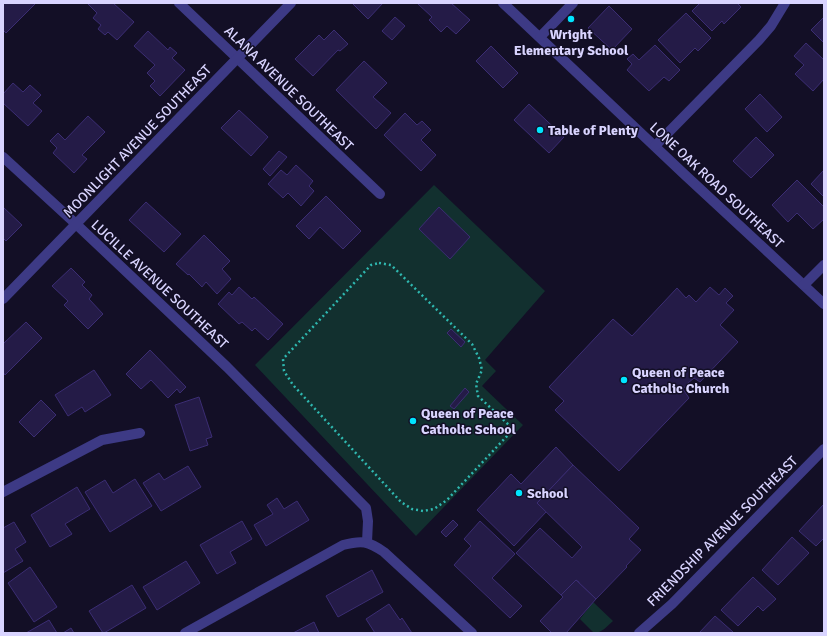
<svg xmlns="http://www.w3.org/2000/svg" width="827" height="636" font-family="Signika,sans-serif">
  <style>
    .green { fill: #12302f }
    .building { fill: #241b47; stroke: #3b2d73 }
    .lines { fill: none; stroke-linecap: round; stroke-linejoin: round }
    .path { stroke: #2fb8b0; stroke-width: 2.5; stroke-dasharray: 2 3; stroke-linecap: butt }
    .minor { stroke: #3d3a85; stroke-width: 10 }
    .poi-dot { fill: #00e5ff; stroke: #130f26; stroke-width: 1.5 }
    .labels { text-anchor: middle; stroke-width: 3; stroke-linejoin: round; paint-order: stroke }
    .poi-label { font-size: 14px; font-weight: bold; fill: #d9d4ff; stroke: #130f26; text-anchor: start }
    .street-label { font-size: 14px; fill: #d9d4ff; stroke: #130f26 }
  </style>
  <rect width="100%" height="100%" fill="#130f26"/>
  <!-- green -->
  <g class="green">
    <path d="M434,185l111,106 -60,69 11,11 -14,15 41,39 -107,111 -161,-171z"/>
    <path d="M593,602l20,19c-6,5 -11,12 -19,12l-14,-14z"/>
  </g>
  <!-- building -->
  <g class="building">
    <path d="M3,3h33l-30,30 -3,-3z"/>
    <path d="M87,3h26l21,19 -17,18 -9,-8 -3,3 -7,-6 3,-4 -8,-7 4,-5z"/>
    <path d="M352,3h31l-15,16z"/>
    <path d="M419,3h32l19,17 -14,14 -9,-8 -6,6 -12,-12 3,-3 -14,-13z"/>
    <path d="M700,3h37l4,4 -17,17 -2,-3 -10,10 -20,-20z"/>
    <path d="M609,6l23,23 -20,21 -24,-22z"/>
    <path d="M686,13l25,25 -13,13 -3,-3 -15,15 -22,-23z"/>
    <path d="M395,17l10,9 -13,14 -10,-9z"/>
    <path d="M824,17v26l-13,-13z"/>
    <path d="M334,30l14,14 -8,7 -2,-1 -25,26 -18,-17 24,-24 5,5z"/>
    <path d="M148,31l20,19 2,-3 7,6 -5,5 13,12 -25,26 -10,-10 5,-5 -8,-8 8,-8 -21,-19z"/>
    <path d="M806,43l18,17v19l-11,12 -18,-17 9,-9 -10,-9z"/>
    <path d="M655,45l25,25 -11,11 -5,-4 -15,14 -22,-21 5,-6 -5,-5 6,-5 6,6z"/>
    <path d="M491,46l27,27 -15,15 -27,-27z"/>
    <path d="M364,61l23,22 -14,14 18,16 -15,16 -40,-39z"/>
    <path d="M13,83l10,9 7,-7 11,10 -8,8 9,8 -14,15 -25,-23v-9z"/>
    <path d="M760,94l22,23 -15,15 -22,-23z"/>
    <path d="M529,104l35,33 -15,16 -35,-33z"/>
    <path d="M239,110l29,27 -17,19 -30,-28z"/>
    <path d="M405,113l12,12 5,-4 9,9 -10,10 15,15 -15,16 -37,-36z"/>
    <path d="M88,116l17,16 -23,23 5,4 -13,14 -21,-20 4,-5 -7,-7 8,-8 7,7z"/>
    <path d="M756,137l18,18 -23,23 -18,-17z"/>
    <path d="M279,151l8,6 -17,19 -7,-7z"/>
    <path d="M296,165l17,16 -4,5 5,5 -13,15 -13,-13 -5,5 -15,-14 13,-14 6,5z"/>
    <path d="M824,170v27l-13,-13z"/>
    <path d="M797,180l27,27v12l-11,10 -16,-16 -9,9 -16,-17z"/>
    <path d="M326,196l35,35 -18,18 -23,-22 -11,12 -13,-13z"/>
    <path d="M146,202l35,32 -17,18 -35,-32z"/>
    <path d="M3,207l19,18 -16,16 -3,-3z"/>
    <path d="M439,207l31,30 -20,22 -31,-30z"/>
    <path d="M204,235l26,26 -8,8 9,10 -14,15 -11,-12 -4,5 -13,-13 -1,1 -12,-11z"/>
    <path d="M71,268l14,14 -3,3 10,10 -3,4 14,15 -15,15 -24,-24 4,-4 -16,-15z"/>
    <path d="M239,287l13,12 2,-2 29,27 -15,16 -13,-12 -3,3 -10,-9 -3,2 -21,-20 11,-12 3,3z"/>
    <path d="M710,287l9,8 6,-7 8,8 -7,7 8,7 -14,15 18,17 -38,40 -6,-4 -6,5 -5,6 6,9 -70,73 -64,-61 9,-9 -15,-14 64,-68 19,17 45,-48 9,10 3,-3 7,7z"/>
    <path d="M26,322l16,16 -37,37 -2,-3v-28z"/>
    <path d="M451,329l14,13 -4,5 -14,-14z"/>
    <path d="M150,350l36,37 -6,6 -3,-4 -9,9 -17,-18 -10,9 -15,-15z"/>
    <path d="M94,370l17,25 -26,17 -3,-5 -14,9 -13,-21z"/>
    <path d="M465,388l4,4 -15,17 -4,-3z"/>
    <path d="M199,397l13,40 -6,2 2,6 -18,6 -15,-46z"/>
    <path d="M41,400l15,15 -22,22 -15,-15z"/>
    <path d="M556,447l17,18 -36,38 10,8 -33,35 -37,-36 34,-36 10,10z"/>
    <path d="M573,465l66,63 -10,11 12,11 -15,16 1,1 -31,32 -17,-16v-1l-3,-2 -15,15 -45,-42 24,-25 32,30 10,-11 -45,-44z"/>
    <path d="M188,466l13,21 -40,24 -18,-28 16,-10 5,7z"/>
    <path d="M135,479l17,27 -42,26 -25,-40 20,-12 8,13z"/>
    <path d="M77,487l13,22 -25,15 7,10 -22,13 -19,-32z"/>
    <path d="M277,498l7,11 13,-8 12,19 -43,26 -12,-21 19,-11 -6,-9z"/>
    <path d="M824,504v34l-8,8 -17,-15z"/>
    <path d="M453,520l5,5 -12,12 -5,-5z"/>
    <path d="M242,521l10,18 -22,13 6,11 -19,11 -17,-29z"/>
    <path d="M480,521l35,33 -23,24 30,28 -12,12 -56,-53 17,-19 -7,-7z"/>
    <path d="M14,522l12,20 -11,7 8,12 -20,12v-45z"/>
    <path d="M792,537l17,16 -31,32 -16,-15z"/>
    <path d="M186,561l14,22 -43,27 -14,-23z"/>
    <path d="M30,567l27,40 -23,15 -26,-39z"/>
    <path d="M372,570l11,22 -45,25 -12,-21z"/>
    <path d="M753,577l23,22 -13,12 -5,-5 -20,20 -17,-16z"/>
    <path d="M576,580l20,19 -30,34h-14l-12,-12 23,-24 -2,-2z"/>
    <path d="M132,585l14,23 -42,25h-1l-14,-22z"/>
    <path d="M389,604l11,16 2,-2 10,15h-37l-9,-14z"/>
    <path d="M715,616l18,16 -1,1h-33z"/>
    <path d="M49,620l8,13h-31z"/>
    <path d="M314,622l5,11h-26z"/>
    <path d="M71,628l3,5h-11z"/>
  </g>
  <g class="lines">
    <!-- path -->
    <path class="path" d="M379,263l12,2 81,79 7,14 3,12 -6,14 2,12 32,30 -2,9 -61,65 -13,9 -11,2 -11,-2 -11,-7 -108,-117 -9,-14 -1,-12 88,-94z"/>
    <!-- minor -->
    <g class="minor">
      <path d="M179,3l201,191"/>
      <path d="M503,3l181,171 140,130"/>
      <path d="M540,37l33,-34"/>
      <path d="M655,146l104,-106 12,-14 14,-23"/>
      <path d="M3,157l73,67 151,143 139,141 2,13 -1,21"/>
      <path d="M804,285l20,-20"/>
      <path d="M3,299l288,-296"/>
      <path d="M3,492l99,-52 38,-7"/>
      <path d="M185,633l158,-88c19,-5 25,-4 41,7l88,81"/>
      <path d="M639,633l33,-29 152,-155"/>
    </g>
  </g>
  <!-- markers -->
  <g class="poi-dot">
    <circle cx="571" cy="19" r="4"/>
    <circle cx="540" cy="130" r="4"/>
    <circle cx="624" cy="380" r="4"/>
    <circle cx="413" cy="421" r="4"/>
    <circle cx="519" cy="493" r="4"/>
  </g>
  <g class="labels">
    <!-- poi labels -->
    <g class="poi-label">
      <text x="571" y="39" text-anchor="middle">Wright<tspan x="571" dy="16">Elementary School</tspan></text>
      <text x="548" y="135">Table of Plenty</text>
      <text x="632" y="377">Queen of Peace<tspan x="632" dy="16">Catholic Church</tspan></text>
      <text x="421" y="418">Queen of Peace<tspan x="421" dy="16">Catholic School</tspan></text>
      <text x="527" y="498">School</text>
    </g>
    <!-- street labels -->
    <g class="street-label">
      <text transform="translate(289 88) rotate(44)" y="5">ALANA AVENUE SOUTHEAST</text>
      <text transform="translate(137 141) rotate(-46)" y="5">MOONLIGHT AVENUE SOUTHEAST</text>
      <text transform="translate(717 185) rotate(43)" y="5">LONE OAK ROAD SOUTHEAST</text>
      <text transform="translate(160 284) rotate(43)" y="5">LUCILLE AVENUE SOUTHEAST</text>
      <text transform="translate(722 531) rotate(-45)" y="5">FRIENDSHIP AVENUE SOUTHEAST</text>
    </g>
  </g>
  <!-- border -->
  <rect width="827" height="636" fill="none" stroke="#d9d4ff" stroke-width="8"/>
</svg>
